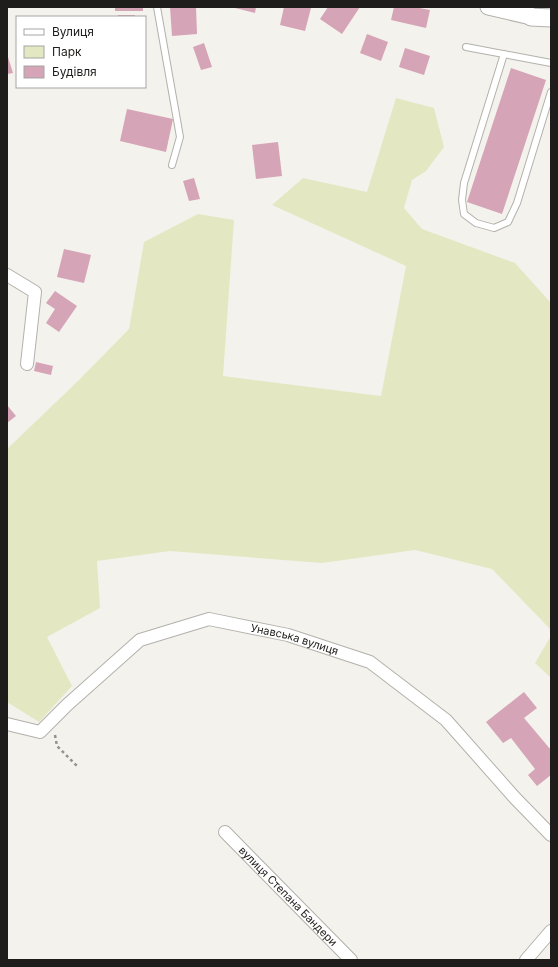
<svg xmlns="http://www.w3.org/2000/svg" width="558" height="967" font-family="Inter,sans-serif">
  <style>
    .green { fill: #e4e8c2 }
    .building { fill: #d5a4b7 }
    .lines { fill: none; stroke-linecap: round; stroke-linejoin: round }
    .service-casing { stroke: #b3b1ab; stroke-width: 8 }
    .minor-casing { stroke: #b3b1ab; stroke-width: 14 }
    .tertiary-casing { stroke: #b3b1ab; stroke-width: 17 }
    .secondary-casing { stroke: #b3b1ab; stroke-width: 19 }
    .path { stroke: #93918e; stroke-width: 2.5; stroke-dasharray: 3 3; stroke-linecap: butt }
    .service { stroke: #fff; stroke-width: 6 }
    .minor { stroke: #fff; stroke-width: 12 }
    .tertiary { stroke: #fff; stroke-width: 15 }
    .secondary { stroke: #fff; stroke-width: 17 }
    .labels { text-anchor: middle; stroke-width: 3; stroke-linejoin: round; paint-order: stroke }
    .street-label { font-size: 11px; fill: #1e1d1b; stroke: #fff }
  </style>
  <rect width="100%" height="100%" fill="#f4f2ed"/>
  <!-- green -->
  <g class="green">
    <path d="M396,98l38,10 10,39 -18,24 -14,9 -8,28 18,21 93,34 36,40v327l-59,-61 -77,-19 -93,13 -152,-12 -73,10 3,47 -53,29 25,49 -33,36 -32,-20v-253l72,-69 50,-51 15,-87 54,-28 36,6 -11,156 158,20 25,-130 -134,-61 31,-27 64,14z"/>
    <path d="M551,636v42l-16,-15z"/>
  </g>
  <!-- building -->
  <g class="building">
    <rect x="115" y="7" width="28" height="4"/>
    <path d="M170,7h26l1,27 -25,2z"/>
    <path d="M231,7h25l-1,6z"/>
    <path d="M284,7l27,1 -6,23 -25,-6z"/>
    <path d="M328,7h32l-18,27 -22,-15z"/>
    <path d="M394,7h20l16,3 -4,18 -35,-8z"/>
    <rect x="118" y="15" width="17" height="2"/>
    <path d="M367,34l21,8 -7,19 -21,-8z"/>
    <path d="M204,43l8,24 -11,3 -8,-23z"/>
    <path d="M405,48l25,8 -6,19 -25,-8z"/>
    <path d="M7,54l6,19 -6,1z"/>
    <path d="M511,68l35,12 -44,134 -35,-12z"/>
    <path d="M127,109l46,10 -7,33 -46,-11z"/>
    <path d="M278,142l4,34 -26,3 -4,-34z"/>
    <path d="M194,178l6,21 -11,2 -6,-20z"/>
    <path d="M64,249l27,6 -7,28 -27,-6z"/>
    <path d="M55,291l22,15 -18,26 -13,-9 9,-14 -9,-6z"/>
    <path d="M36,362l17,4 -2,9 -17,-4z"/>
    <path d="M7,405l9,11 -9,7z"/>
    <path d="M524,692l13,16 -13,10 27,32v25l-14,11 -9,-11 7,-6 -24,-31 -8,5 -17,-21z"/>
  </g>
  <g class="lines">
    <defs>
      <g id="service">
        <path d="M157,7l23,130 -8,28"/>
        <path d="M466,47l85,16"/>
        <path d="M504,54l-40,129 -2,17 2,14 12,9 18,5 14,-6 9,-19 34,-111"/>
      </g>
      <g id="minor">
        <path d="M7,275l28,17 -8,72"/>
        <path id="s1" d="M7,724l33,8 27,-27 73,-65 69,-21 79,16 82,27 76,58 69,78 36,37"/>
        <path id="s2" d="M225,832l126,128"/>
        <path d="M526,960l25,-29"/>
      </g>
      <path id="tertiary" d="M488,7l43,10"/>
      <path id="secondary" d="M520,7l11,10 20,1"/>
    </defs>
    <!-- service casing -->
    <use href="#service" class="service-casing"/>
    <!-- minor casing -->
    <use href="#minor" class="minor-casing"/>
    <!-- tertiary casing -->
    <use href="#tertiary" class="tertiary-casing"/>
    <!-- secondary casing -->
    <use href="#secondary" class="secondary-casing"/>
    <!-- path -->
    <path class="path" d="M55,735l2,11 21,21"/>
    <!-- service -->
    <use href="#service" class="service"/>
    <!-- minor -->
    <use href="#minor" class="minor"/>
    <!-- tertiary -->
    <use href="#tertiary" class="tertiary"/>
    <!-- secondary -->
    <use href="#secondary" class="secondary"/>
  </g>
  <g class="labels">
    <!-- street labels -->
    <g class="street-label">
      <text dy="4" stroke="none"><textPath href="#s1" startOffset="330">Унавська вулиця</textPath></text>
      <text dy="4" stroke="none"><textPath href="#s2" startOffset="90">вулиця Степана Бандери</textPath></text>
    </g>
  </g>
  <!-- border -->
  <rect width="558" height="967" fill="none" stroke="#1e1d1b" stroke-width="16"/>
  <!-- legend -->
  <rect x="16" y="16" width="130" height="72" fill="#ffffff" stroke="#a5a5a4"/>
  <rect x="24" y="29" width="20" height="6" fill="#ffffff" stroke="#a5a5a4"/>
  <text x="52" y="36" font-size="12" fill="#1e1d1b">Вулиця</text>
  <rect x="24" y="46" width="20" height="12" fill="#e4e8c2" stroke="#a5a5a4"/>
  <text x="52" y="56" font-size="12" fill="#1e1d1b">Парк</text>
  <rect x="24" y="66" width="20" height="12" fill="#d5a4b7" stroke="#a5a5a4"/>
  <text x="52" y="76" font-size="12" fill="#1e1d1b">Будівля</text>
</svg>
